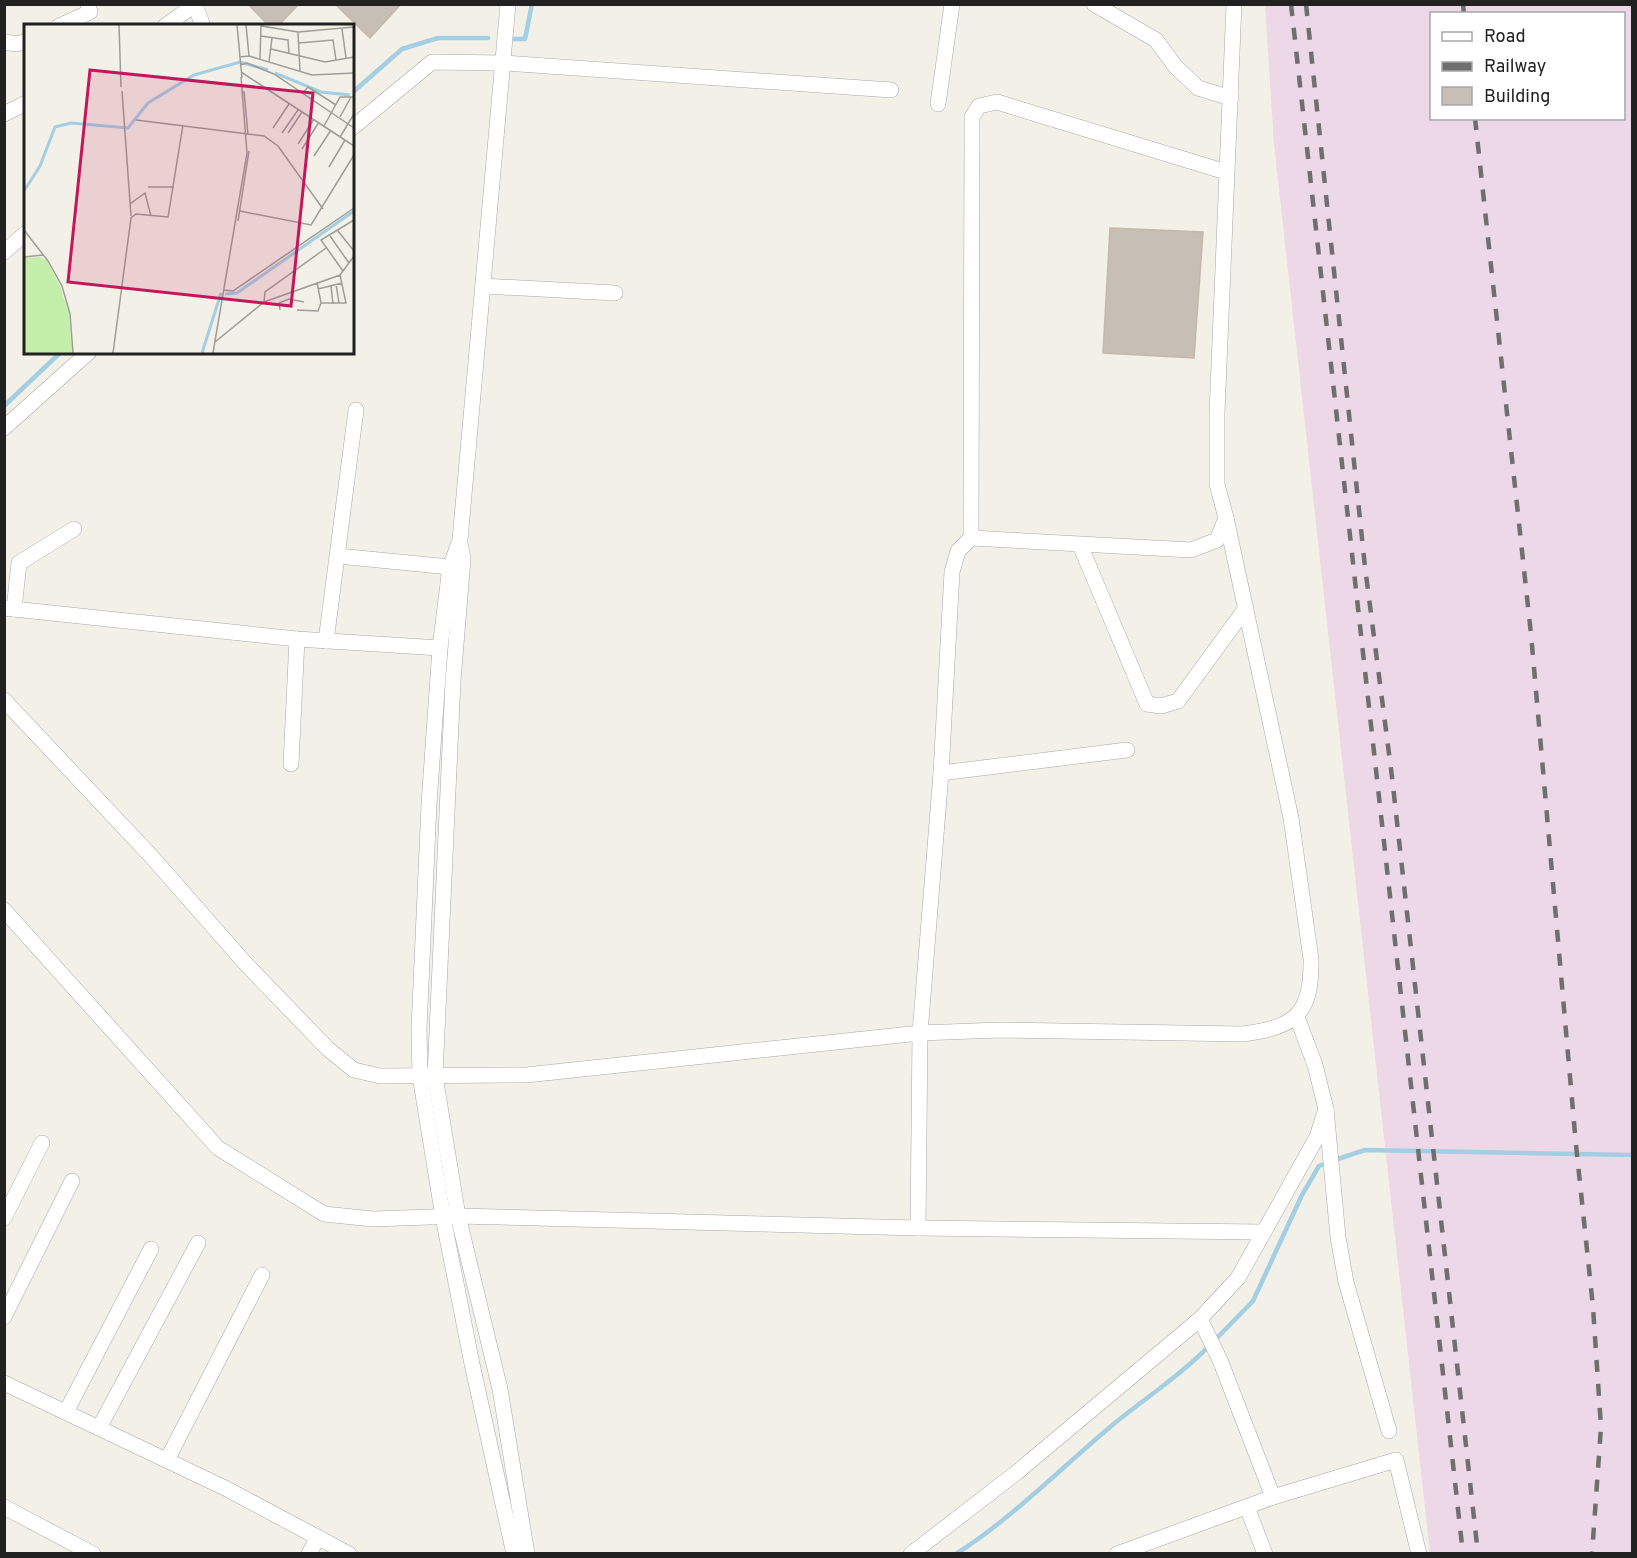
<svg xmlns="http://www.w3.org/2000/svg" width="1637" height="1558" font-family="Overpass,sans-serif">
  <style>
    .industrial { fill: #ecd8e6; fill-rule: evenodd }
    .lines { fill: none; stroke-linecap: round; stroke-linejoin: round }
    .stream { stroke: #a4cee3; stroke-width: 4.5 }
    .building { fill: #c7bfb6; stroke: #c5b8a8; stroke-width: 1.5 }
    .minor-casing { stroke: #a8a8a8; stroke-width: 16 }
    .minor { stroke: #fff; stroke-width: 15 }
    .rail { stroke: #6f6f6f; stroke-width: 4.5; stroke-dasharray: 12 12; stroke-linecap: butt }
    .inset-river { fill: none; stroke: #a4cee3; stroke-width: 3 }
    .inset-road { fill: none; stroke: #9e9d98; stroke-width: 1.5 }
    .view { fill: #c2185b; fill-opacity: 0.15; stroke: #c2185b; stroke-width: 3 }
    .inset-edge { fill: none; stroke: #212121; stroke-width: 3 }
  </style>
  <rect width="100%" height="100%" fill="#f2f0e7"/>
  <!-- industrial -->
  <path class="industrial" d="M1265,5h367v1548h-202l-156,-1409zM1432,14h192v104h-192z"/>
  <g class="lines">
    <!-- stream -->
    <g class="stream">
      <path d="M514,39h11l7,-35"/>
      <path d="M352,93l50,-44 36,-11h50"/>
      <path d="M4,406l57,-54"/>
      <path d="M1335,1160l30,-10 267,5"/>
      <path d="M1215,1340l38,-39 49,-106 17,-29 8,-3"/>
      <path d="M956,1554c56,-36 103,-84 153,-126 33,-28 70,-51 100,-82"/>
    </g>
  </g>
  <!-- building -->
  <g class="building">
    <path d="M248,4h51l-21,22h-9z"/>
    <path d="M335,4h66l-31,34z"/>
    <path d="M1110,228l93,4 -9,126 -91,-5z"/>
  </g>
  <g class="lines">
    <defs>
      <g id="minor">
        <path d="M508,4l-48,536 -10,27 -10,81 -11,156 -10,225 1,47 23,141 29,147 42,190"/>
        <path d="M1094,4l62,36 19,26 23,22 33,10"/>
        <path d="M195,5l8,21"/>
        <path d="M59,26l31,-14 -2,-8"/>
        <path d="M165,26l31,-22"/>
        <path d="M4,42l13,2 9,-3"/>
        <path d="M938,104l14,-100"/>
        <path d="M4,114l22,-11"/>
        <path d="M352,128l80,-66 71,1 388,27"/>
        <path d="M4,252l22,-19"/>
        <path d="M483,286l132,7"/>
        <path d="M4,428l85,-76"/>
        <path d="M971,538l1,-421 7,-11 18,-4 229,70"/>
        <path d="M460,543l3,16 -10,122 -18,395 23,140 42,173 27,165"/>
        <path d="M1080,545l67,159 14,2 17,-5 68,-93"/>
        <path d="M338,556l112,11"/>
        <path d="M4,608l293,31 143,9"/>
        <path d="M14,609l5,-46 55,-34"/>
        <path d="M326,641l30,-231"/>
        <path d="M4,700l147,156 94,107 83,86 26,21 26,6 146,-1 394,-42 80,-3 243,4c52,-7 69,-19 68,-75l-20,-141 -65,-300"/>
        <path d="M291,764l6,-125"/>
        <path d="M941,773l186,-23"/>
        <path d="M4,910l214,238 106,66 49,5 85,-3 460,12 345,4"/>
        <path d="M1297,1017l18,48 11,44 12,128 8,45 43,149"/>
        <path d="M4,1218l38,-75"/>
        <path d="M918,1228l2,-195 21,-260 11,-201 6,-21 13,-13 220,12 26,-10 9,-22 -9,-34v-71l17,-409"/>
        <path d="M4,1317l68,-136"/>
        <path d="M1200,1319l20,41 53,137"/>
        <path d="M4,1383l221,105 124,66"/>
        <path d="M66,1412l85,-163"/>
        <path d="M99,1428l99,-185"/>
        <path d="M167,1460l95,-185"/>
        <path d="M4,1507l89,47"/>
        <path d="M1247,1507l18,47"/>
        <path d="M309,1554l9,-17"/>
        <path d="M911,1554l105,-81 184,-154 38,-41 79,-141 9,-28"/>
        <path d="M1117,1554l156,-57 123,-37 23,94"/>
      </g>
    </defs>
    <!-- minor casing -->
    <use href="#minor" class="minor-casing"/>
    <!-- minor -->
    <use href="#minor" class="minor"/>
    <!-- rail -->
    <g class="rail">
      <path d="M1291,4l172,1550"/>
      <path d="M1306,4l59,563 27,210 86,777"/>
      <path d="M1463,4l1,10"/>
      <path d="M1475,118l56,516 45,511 17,162 8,120 -9,127"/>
    </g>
  </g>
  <!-- overview -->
  <g transform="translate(24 24)">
    <rect width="330" height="330" fill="#f2f0e7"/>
    <path d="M16,233l7,4 13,25 9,28 3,39h-48v-95z" fill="#c4efaa"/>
    <path class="inset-river" d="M251,49l46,19 29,3M0,167l16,-25 15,-39 16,-4 57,5 20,-25 46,-28 46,-13 28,8M201,270l12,-1 117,-82M178,329l19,-60"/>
    <path class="inset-road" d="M95,1l2,62M213,1l5,53M222,1l3,31M318,5l4,29M274,8l2,40M237,12l27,4 1,14M275,19l34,-3 3,20M247,25l54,13 29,-5M215,33l10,-1 63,19 42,-2M236,35l1,-33 37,6 56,-5M245,38l3,-24M216,41l7,-2 27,11 80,54M217,48l113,74M98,67l9,125M220,67l4,44M278,70l6,-7 28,18M316,93l11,-20M112,96l128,16 14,10 45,63M300,102l16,-29h14M249,104l16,-24M258,109l16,-23M264,109l14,-21M316,113l14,-23M274,120l16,-25M278,125l17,-27M290,132l17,-26M305,143l16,-27M124,163h26M106,180l15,-11 6,23M216,187l71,14 43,-70M214,197l11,-70M0,206l24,31 14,25 8,28 3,39M314,207l16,20M306,212l19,27M0,233l19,-2M319,247l-22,-31 33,-20M312,260l3,19M307,262l2,18M294,265l24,-6M199,266l10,1 121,-83M240,278l1,-10 61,-44M297,279h25l-6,-28M256,286l-1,-7 10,-4 15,3M273,286l21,1 3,-8 -4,-21M191,318l49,-40 76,-27 14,-19M89,329l18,-135 5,-4 32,3 15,-92M189,329l34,-200 -6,-76"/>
    <path class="view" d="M66,46l223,23 -22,213 -223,-24z"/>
    <rect width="330" height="330" class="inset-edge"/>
  </g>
  <!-- border -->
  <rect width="1637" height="1558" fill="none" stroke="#212121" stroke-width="12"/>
  <!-- legend -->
  <rect x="1430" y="12" width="195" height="108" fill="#ffffff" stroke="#a6a6a6" stroke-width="1.5"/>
  <rect x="1442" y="32" width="30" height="9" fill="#ffffff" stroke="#a6a6a6" stroke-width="1.5"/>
  <text x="1484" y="42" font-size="18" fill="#212121">Road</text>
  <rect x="1442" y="62" width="30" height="9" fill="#6f6f6f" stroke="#a6a6a6" stroke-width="1.5"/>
  <text x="1484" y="72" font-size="18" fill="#212121">Railway</text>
  <rect x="1442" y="87" width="30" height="18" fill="#c7bfb6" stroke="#a6a6a6" stroke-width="1.5"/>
  <text x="1484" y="102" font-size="18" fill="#212121">Building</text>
</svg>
